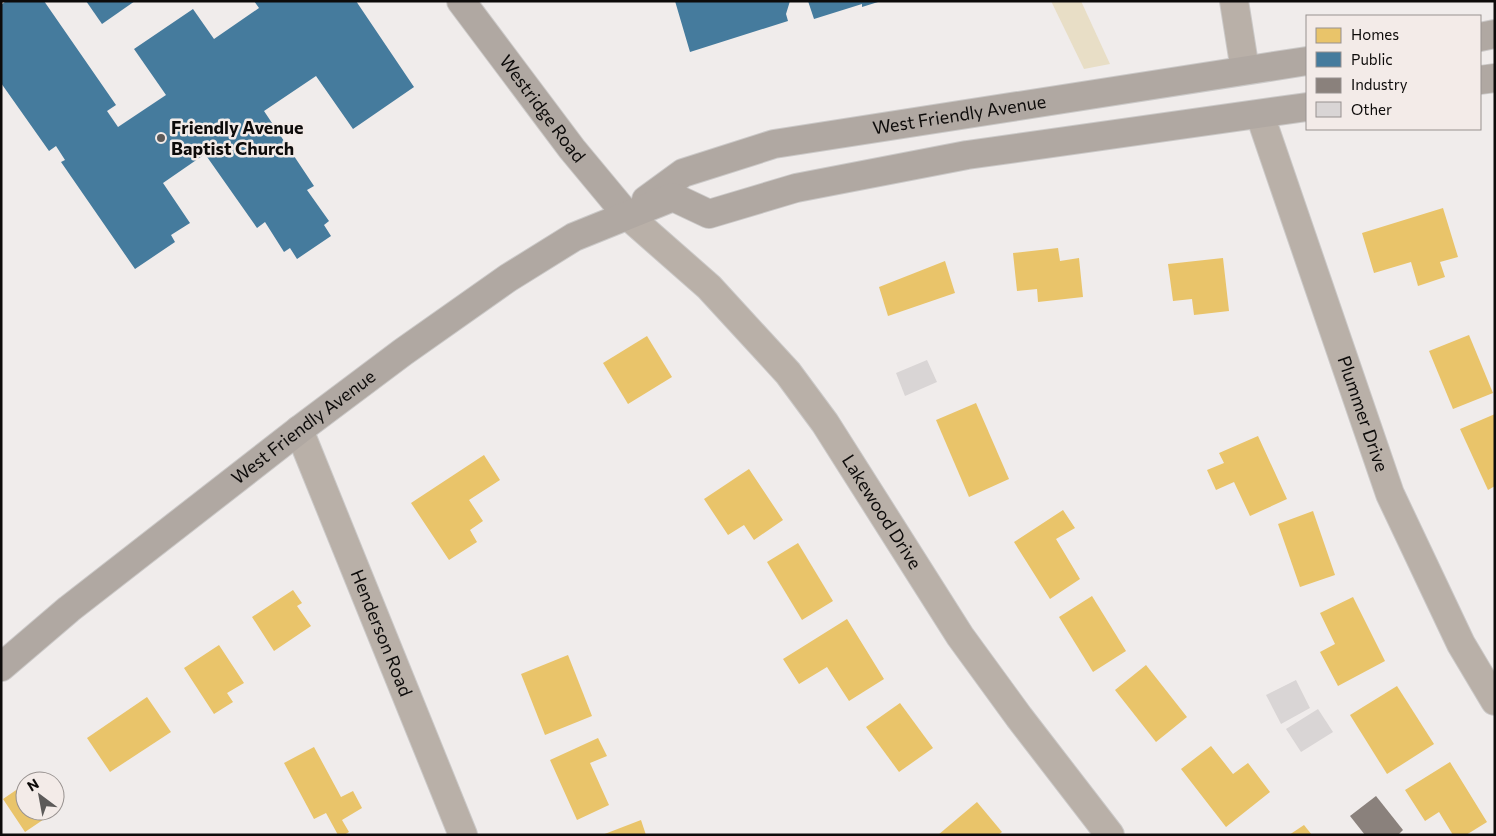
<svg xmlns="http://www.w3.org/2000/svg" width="1496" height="836" font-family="Commissioner,sans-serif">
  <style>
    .green { fill: #e8dec6 }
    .homes { fill: #e9c46a }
    .public { fill: #457b9d }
    .industry { fill: #8a817c }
    .building { fill: #d9d5d5 }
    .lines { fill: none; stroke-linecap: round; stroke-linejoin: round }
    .minor-casing { stroke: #cbc9c8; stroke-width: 30 }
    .major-casing { stroke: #cbc9c8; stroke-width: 30 }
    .minor { stroke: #b9b0a8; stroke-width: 28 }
    .major { stroke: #b0a8a2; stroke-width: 28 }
    .poi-dot { fill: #5c5a59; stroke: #f3ebe8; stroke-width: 2 }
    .labels { text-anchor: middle; stroke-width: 5; stroke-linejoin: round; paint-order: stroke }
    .street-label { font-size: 18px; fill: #0d0b0a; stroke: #f3ebe8 }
    .poi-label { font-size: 18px; font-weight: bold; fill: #0d0b0a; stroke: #f3ebe8; text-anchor: start }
  </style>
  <rect width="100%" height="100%" fill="#f0eceb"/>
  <!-- green -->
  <path class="green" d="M1051,1h30l29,63 -26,5z"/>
  <!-- homes -->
  <g class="homes">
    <path d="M1443,208l15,49 -18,5 5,15 -27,9 -7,-24 -37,11 -12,-40z"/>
    <path d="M1058,248l2,13 19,-3 4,39 -45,5 -1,-13 -20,2 -4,-38z"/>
    <path d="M1223,258l6,53 -35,4 -2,-16 -19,2 -5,-37z"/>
    <path d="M945,261l10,32 -67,23 -9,-29z"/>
    <path d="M1469,335l24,58 -40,16 -24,-58z"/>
    <path d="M647,336l25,41 -44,27 -25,-41z"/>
    <path d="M976,403l33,76 -40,18 -33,-77z"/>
    <path d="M1495,414v72l-7,4 -28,-61z"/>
    <path d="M1258,436l29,63 -37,17 -16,-34 -18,8 -9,-20 17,-7 -5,-10z"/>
    <path d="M484,455l16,25 -31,20 14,21 -13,9 7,12 -28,18 -38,-57z"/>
    <path d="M749,469l34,51 -29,20 -10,-15 -16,10 -24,-36z"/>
    <path d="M1063,510l12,18 -19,11 24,40 -30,20 -36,-57z"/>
    <path d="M1313,511l22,64 -35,12 -22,-63z"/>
    <path d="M798,543l35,58 -31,19 -35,-58z"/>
    <path d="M293,590l9,13 -5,3 14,20 -37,25 -22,-34z"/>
    <path d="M1092,596l34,55 -33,21 -34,-55z"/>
    <path d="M1353,597l32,64 -47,25 -18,-34 15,-8 -15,-31z"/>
    <path d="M847,619l37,60 -35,22 -22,-34 -28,17 -16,-25z"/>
    <path d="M219,645l25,38 -17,10 6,9 -19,12 -30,-46z"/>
    <path d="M568,655l24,61 -47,19 -24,-61z"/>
    <path d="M1146,665l41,52 -31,25 -41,-52z"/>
    <path d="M1397,686l37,58 -47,30 -37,-59z"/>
    <path d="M147,697l24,35 -61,40 -23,-34z"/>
    <path d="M900,703l33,45 -34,24 -33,-45z"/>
    <path d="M598,738l9,18 -17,7 19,42 -32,15 -27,-60z"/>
    <path d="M1211,746l22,28 15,-11 22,29 -44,35 -45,-58z"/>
    <path d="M314,747l27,50 12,-6 9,17 -20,12 7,12 -5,3h-6l-12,-22 -12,6 -30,-56z"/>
    <path d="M1450,762l37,60 -21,13h-13l-14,-23 -14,9 -20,-31z"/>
    <path d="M37,776l3,5h-11z"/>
    <path d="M25,784v27h30v-8l4,6 -34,23 -22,-33z"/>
    <path d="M977,802l25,30 -4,3h-60z"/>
    <path d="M641,820l5,15h-44z"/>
    <path d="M1304,825l8,10h-23z"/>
  </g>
  <!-- public -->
  <g class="public">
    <path d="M6,1h38l72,104 -9,6 11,16 48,-32 -32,-46 59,-40 21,30 45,-31 -5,-7h102l58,86 -61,42 -37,-53 -52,35 50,75 -7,4 22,31 -5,4 7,11 -34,23 -7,-11 -6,4 -19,-30 -8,6 -52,-74 -42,29 27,40 -19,12 4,7 -40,27 -74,-107 4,-2 -9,-14 -7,5 -48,-68v-78z"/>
    <path d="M86,1h49l-33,23z"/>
    <path d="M675,1h115l-4,13 2,7 -98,31z"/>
    <path d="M808,1h70v1l-16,5v-3l-48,15z"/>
  </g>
  <!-- industry -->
  <path class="industry" d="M1376,796l27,34 -5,5h-33l-15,-19z"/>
  <!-- building -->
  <g class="building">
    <path d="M927,360l10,22 -32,14 -9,-23z"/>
    <path d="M1296,680l14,28 -29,16 -15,-29z"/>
    <path d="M1318,709l15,23 -32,20 -15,-23z"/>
  </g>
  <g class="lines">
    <defs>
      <g id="minor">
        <path d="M1234,1l11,69"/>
        <path id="s1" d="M1260,115l130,379 71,150 34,57"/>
        <path id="s2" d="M626,214l83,73 79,86 37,50 135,213 59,81 91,118"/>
        <path id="s3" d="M299,430l164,405"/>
      </g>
      <g id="major">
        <path id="s4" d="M461,1l111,148 54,65"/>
        <path d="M1480,37l15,-3"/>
        <path d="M1480,80l15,-2"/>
        <path id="s5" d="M646,200l37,-27 91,-29 533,-83"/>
        <path id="s6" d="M1,667l68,-58 230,-179 104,-78 105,-74 66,-41 99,-40 36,17 87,-26 171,-33 340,-48"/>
      </g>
    </defs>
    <!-- minor casing -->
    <use href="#minor" class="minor-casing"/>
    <!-- major casing -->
    <use href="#major" class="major-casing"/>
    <!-- minor -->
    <use href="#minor" class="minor"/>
    <!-- major -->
    <use href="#major" class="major"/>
  </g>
  <!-- markers -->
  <circle class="poi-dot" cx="161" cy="138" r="5"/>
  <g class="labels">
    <!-- street labels -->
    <g class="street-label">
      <text dy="6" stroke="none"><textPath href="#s4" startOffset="135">Westridge Road</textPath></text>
      <text dy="6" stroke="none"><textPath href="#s5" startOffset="329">West Friendly Avenue</textPath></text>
      <text dy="6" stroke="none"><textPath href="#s1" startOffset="316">Plummer Drive</textPath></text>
      <text dy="6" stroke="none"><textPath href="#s6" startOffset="386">West Friendly Avenue</textPath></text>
      <text dy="6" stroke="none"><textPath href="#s2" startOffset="395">Lakewood Drive</textPath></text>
      <text dy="6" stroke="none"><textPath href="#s3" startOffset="219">Henderson Road</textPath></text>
    </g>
    <!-- poi labels -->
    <g class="poi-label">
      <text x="171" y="134">Friendly Avenue<tspan x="171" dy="21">Baptist Church</tspan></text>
    </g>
  </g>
  <!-- border -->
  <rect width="1496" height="836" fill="none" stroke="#0d0b0a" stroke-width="5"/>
  <!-- legend -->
  <rect x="1306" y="15" width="175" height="115" fill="#f3ebe8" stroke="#97918f"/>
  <rect x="1316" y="28" width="25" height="15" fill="#e9c46a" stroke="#97918f"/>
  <text x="1351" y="40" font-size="15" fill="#0d0b0a">Homes</text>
  <rect x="1316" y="52" width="25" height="15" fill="#457b9d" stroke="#97918f"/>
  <text x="1351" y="65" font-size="15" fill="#0d0b0a">Public</text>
  <rect x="1316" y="78" width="25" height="15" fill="#8a817c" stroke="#97918f"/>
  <text x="1351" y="90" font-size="15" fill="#0d0b0a">Industry</text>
  <rect x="1316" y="102" width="25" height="15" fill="#d9d5d5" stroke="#97918f"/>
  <text x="1351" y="115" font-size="15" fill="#0d0b0a">Other</text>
  <!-- north arrow -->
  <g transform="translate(40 796) rotate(328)"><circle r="24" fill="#f3ebe8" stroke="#97918f"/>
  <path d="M0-4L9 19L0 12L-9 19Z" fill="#5c5a59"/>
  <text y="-8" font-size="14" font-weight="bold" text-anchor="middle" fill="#0d0b0a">N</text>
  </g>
</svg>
